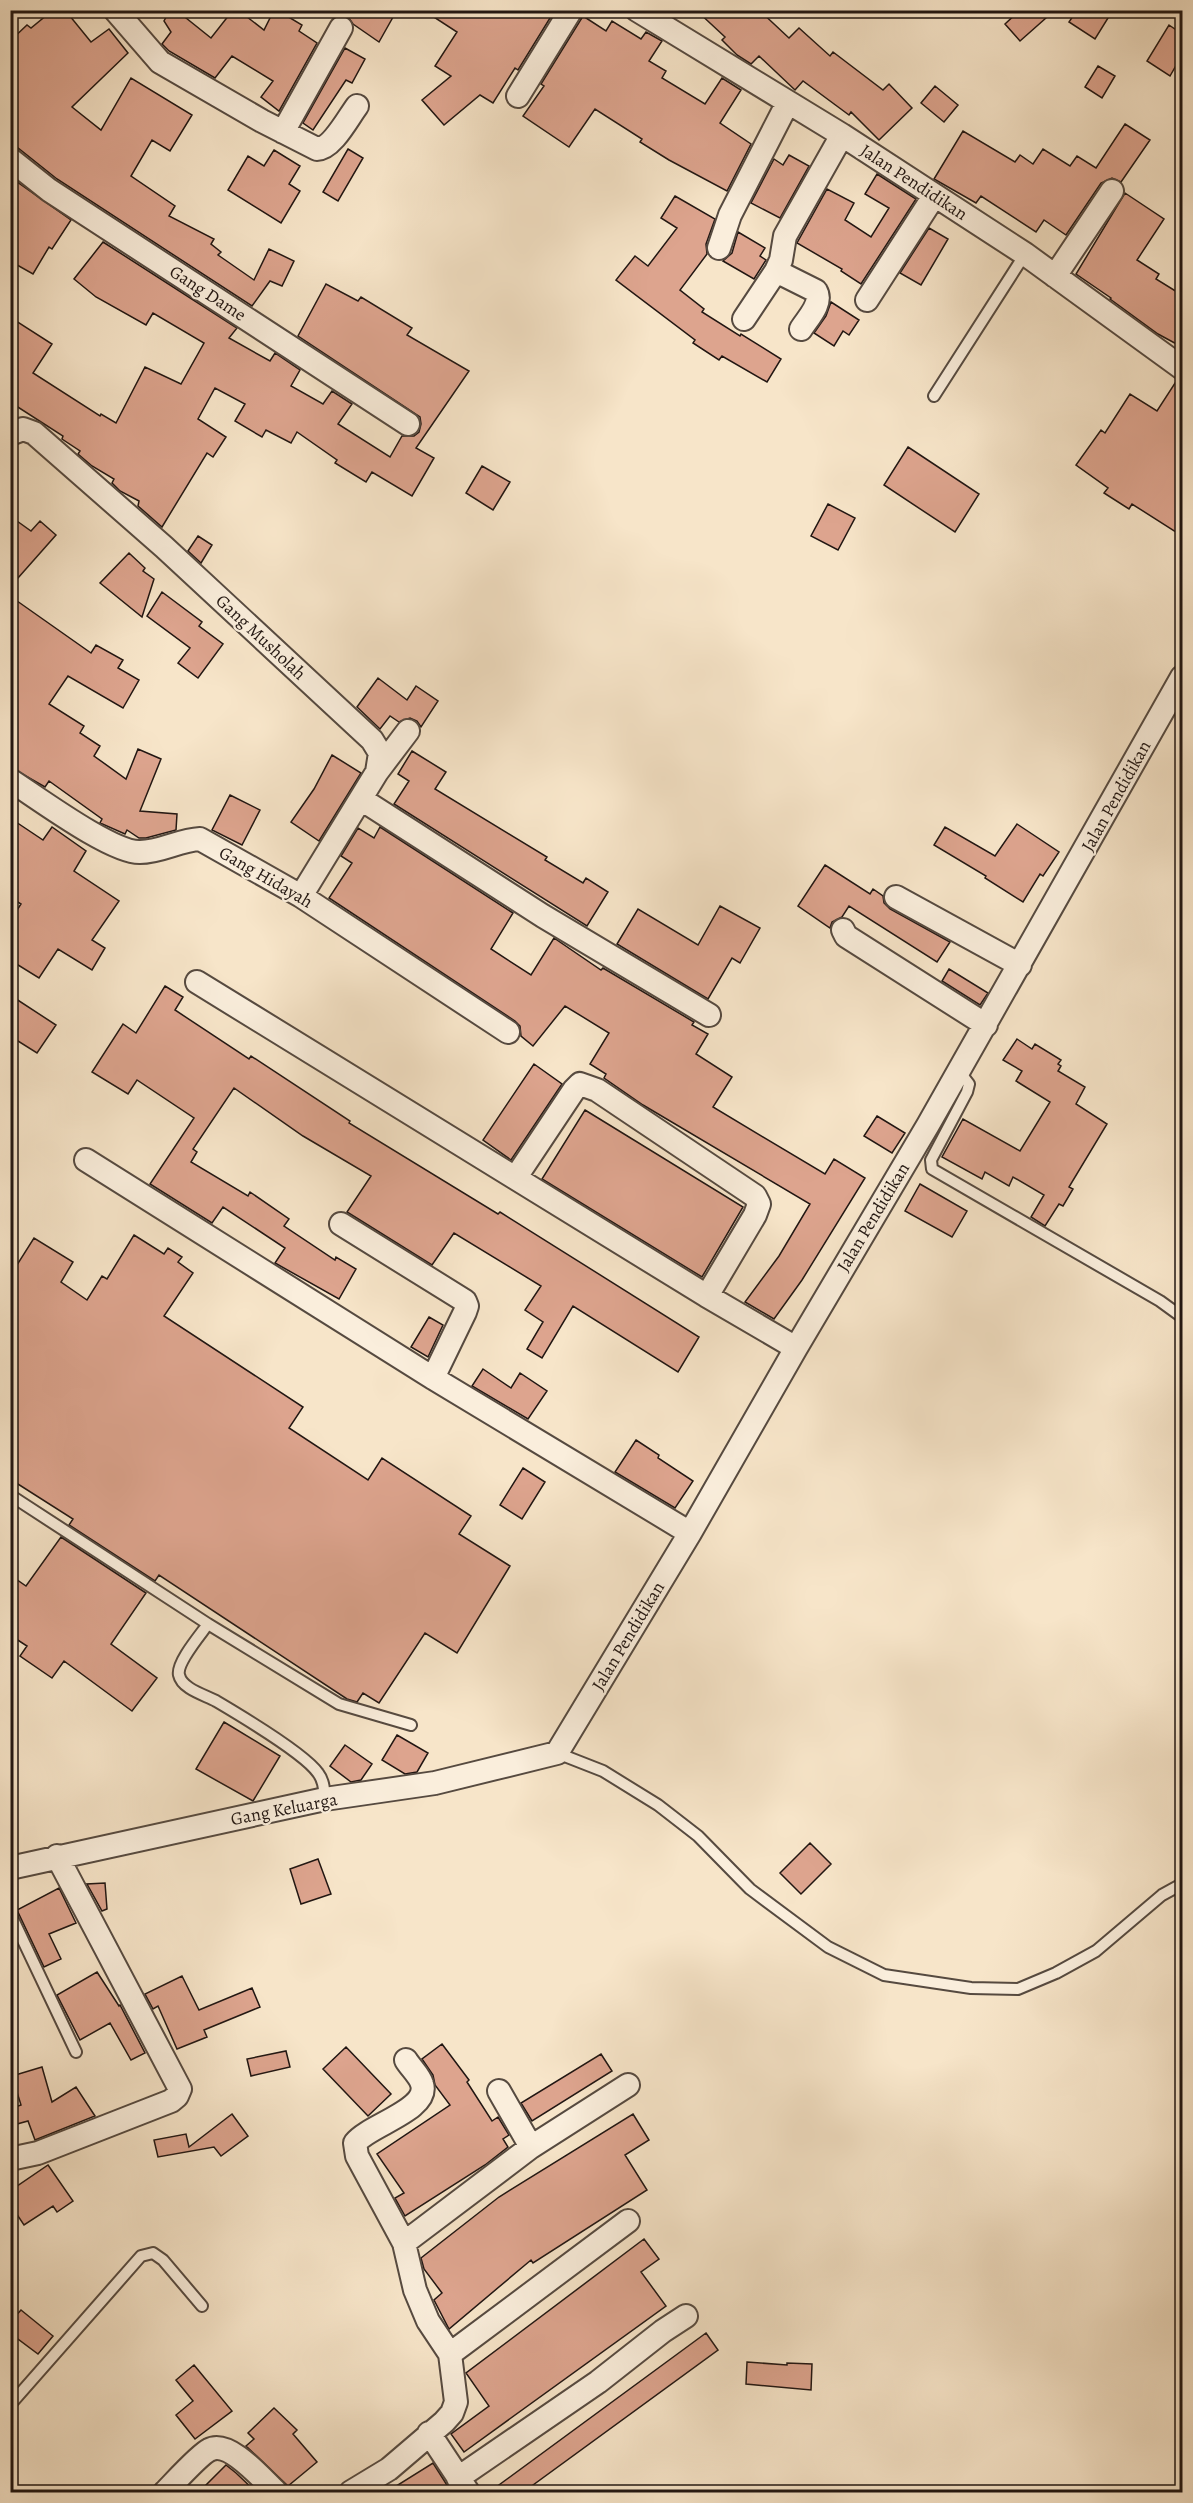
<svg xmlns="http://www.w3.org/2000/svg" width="1193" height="2503" font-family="Alegreya,serif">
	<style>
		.building { fill: #dda48e; stroke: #211612; stroke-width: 1.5 }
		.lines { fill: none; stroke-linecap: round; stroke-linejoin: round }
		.lane-casing { stroke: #564a40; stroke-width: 14 }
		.street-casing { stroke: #564a40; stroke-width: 26 }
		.lane { stroke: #faeedc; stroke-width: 10 }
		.street { stroke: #faeedc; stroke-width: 22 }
		.labels { text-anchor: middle; stroke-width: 4.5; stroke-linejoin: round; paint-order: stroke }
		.street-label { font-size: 18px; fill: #211612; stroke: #faeedc }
	</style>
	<rect width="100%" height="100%" fill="#f7e5c9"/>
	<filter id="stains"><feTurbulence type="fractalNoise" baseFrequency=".00333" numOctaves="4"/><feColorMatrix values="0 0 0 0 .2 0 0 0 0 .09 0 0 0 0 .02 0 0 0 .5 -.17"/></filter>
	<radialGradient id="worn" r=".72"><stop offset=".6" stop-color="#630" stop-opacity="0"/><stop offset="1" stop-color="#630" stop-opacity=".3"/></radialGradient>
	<path class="building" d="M53,10H65L91,42L109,29L128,53L72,107L101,130L131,78L192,115L170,151L152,140L131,176L175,206L169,216L214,239L211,244L221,252L218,255L254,280L269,249L294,261L282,286L270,281L252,306L57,179L18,148L10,146V41L27,25L31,28Z
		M170,10H176L211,38L233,10H238L264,30L274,10H277L302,25L299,31L317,43L279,111L261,97L273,81L232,56L215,78L169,51L162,44L171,32L164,21Z
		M335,10H397L379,42L353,24L348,17Z
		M423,10H555L518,70L515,68L493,103L480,95L444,125L422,100L451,76L435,66L457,32Z
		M696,10H759L789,38L799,28L830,56L833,52L883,90L889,84L912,108L879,140L851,112L849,115L803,81L795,90L759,56L751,64L737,55L722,40L725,37Z
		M1020,10H1055L1020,41L1005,24Z
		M1077,10H1113L1095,39L1069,22Z
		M583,16L606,31L612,21L641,39L646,32L662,41L649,61L666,71L662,78L705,104L722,78L741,90L720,123L751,144L727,191L669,160L640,142L642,139L595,109L569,147L523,116L544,86L541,84Z
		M1169,25L1182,34V55L1170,76L1147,61Z
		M345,48L365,59L352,83L346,80L313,130L303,123Z
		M1098,66L1115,76L1102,98L1085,87Z
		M935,86L958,105L944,122L921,103Z
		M1125,124L1150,140L1121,182L1112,178L1101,183L1066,235L1044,220L1036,232L981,196L976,203L934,179L963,131L1015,162L1020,155L1033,164L1043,149L1070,166L1077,156L1096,168Z
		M348,149L363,158L338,201L323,192Z
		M274,150L300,166L289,184L300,191L281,223L228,190L248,156L264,166Z
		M789,155L809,166L780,218L751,203L774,159L783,165Z
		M877,174L916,199L861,284L841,271L842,269L797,243L827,189L854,203L845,220L871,237L889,208L865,194Z
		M10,177L71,220L52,249L49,247L33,274L10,261Z
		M1125,193L1164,219L1137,260L1159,274L1156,279L1182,295V347L1158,334L1110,299L1111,298L1076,274Z
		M675,196L715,219L706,244L707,254L680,290L704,309L702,312L740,336L741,334L781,359L767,382L722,356L719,360L693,343L695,340L616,280L635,256L648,266L677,228L661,218Z
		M929,228L948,239L921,285L900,273Z
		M738,232L765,248L760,256L766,260L754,279L723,261L732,253Z
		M103,242L237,328L229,338L270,361L275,353L300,370L291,386L323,404L332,391L352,404L338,424L390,457L402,436H414L419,432L421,424L420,417L298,336L326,284L358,301L361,297L412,328L407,335L469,371L416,448L434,458L412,496L372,472L366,482L335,463L337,460L297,432L291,443L266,430L262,437L235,421L245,404L215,388L198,419L226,437L213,457L207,453L162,527L138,506L139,501L120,491L112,483L114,479L92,466L78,454L80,451L62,439L63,436L10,402V317L52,344L33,373L100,416L101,414L116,423L145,367L181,384L204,343L153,313L146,325L96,297L74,279Z
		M831,302L859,320L849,335L843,331L834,346L814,333L826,316Z
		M1177,380L1182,381V536L1132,504L1129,509L1104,493L1108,488L1076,465L1101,430L1105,433L1130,394L1157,411Z
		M908,447L979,494L955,532L884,485Z
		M482,466L510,482L493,510L466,493Z
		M828,504L855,518L838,550L811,536Z
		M10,516L31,531L40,521L56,535L10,587Z
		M198,536L212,545L201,563L188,551Z
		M129,553L145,568L143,571L154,579L142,617L100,583Z
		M162,592L202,622L199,626L223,644L198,678L178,663L190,648L147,616Z
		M10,596L91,653L96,645L123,660L118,668L139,680L123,708L68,676L49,704L84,726L80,733L100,746L94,756L126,779L138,749L161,759L140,811L177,814L176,830L146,838H139L127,830L125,834L100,823L102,819L49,781L45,787L10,767Z
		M378,678L407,700L416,686L438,701L421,727L417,721L410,718L399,722L390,716L380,729L357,707Z
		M412,751L446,772L435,789L547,857L545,860L583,883L586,878L608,892L587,926L394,804L409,781L398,774Z
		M332,755L361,773L319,841L291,822L314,789Z
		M230,795L260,810L242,845L212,830Z
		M10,818L43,840L52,827L86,851L74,871L119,901L92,940L105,948L92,970L58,949L39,978L10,960V921L21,904L10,897Z
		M1017,824L1059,852L1043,876L1040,874L1023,902L985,878L986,876L934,845L945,827L995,856Z
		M380,827L513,913L491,949L531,975L554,938L601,970L603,968L694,1022L692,1025L708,1034L696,1054L732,1077L713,1107L825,1174L834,1159L865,1178L802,1280L774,1319L745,1302L779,1256L810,1204L643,1105L604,1078L606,1074L590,1064L609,1033L565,1006L533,1046L521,1036L520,1026L515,1021L329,898L352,863L341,856L358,828L374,838Z
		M825,865L870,894L873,889L883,896L884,903L890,909L950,942L937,962L849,906L842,917L832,922L830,928L798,906Z
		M720,906L760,928L740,963L732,958L708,999L617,944L638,909L698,945Z
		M949,969L988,993L980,1005L942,981Z
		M165,986L183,997L175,1010L249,1059L251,1056L350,1121L349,1123L498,1214L500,1212L699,1337L678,1372L573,1306L542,1358L527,1349L543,1322L525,1310L541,1286L454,1233L432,1265L347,1212L371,1176L303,1136L234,1088L193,1149L197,1152L191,1162L248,1196L250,1192L289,1219L284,1226L335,1260L336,1257L356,1269L339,1299L275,1263L285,1248L223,1207L212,1223L150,1184L194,1118L137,1080L128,1094L92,1072L123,1024L136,1033Z
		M10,995L56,1025L37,1053L10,1036Z
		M1017,1039L1032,1049L1035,1044L1061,1060L1058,1064L1061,1066L1058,1071L1085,1087L1076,1104L1107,1124L1069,1187L1073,1189L1063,1206L1059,1204L1045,1226L1031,1217L1044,1195L1013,1177L1009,1186L985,1172L982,1179L942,1157L963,1119L1020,1151L1050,1102L1016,1081L1022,1071L1003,1060Z
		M534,1064L562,1084L511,1160L483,1140Z
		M585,1110L743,1207L702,1277L542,1179Z
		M877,1116L905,1133L892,1153L864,1136Z
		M920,1184L967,1211L952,1237L905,1211Z
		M134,1235L164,1254L168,1248L182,1257L178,1262L193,1273L164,1316L303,1407L289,1428L368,1480L382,1458L471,1516L459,1534L510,1566L457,1653L425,1633L379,1703L363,1693L357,1702L347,1699L159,1575L155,1581L69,1525L73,1519L10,1479V1276L34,1238L73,1262L61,1282L87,1300L102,1276L107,1279Z
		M429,1317L443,1325L428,1357L411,1347Z
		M483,1369L511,1388L520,1373L547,1391L528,1419L472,1386Z
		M636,1440L659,1455L658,1458L693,1481L675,1508L615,1472Z
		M523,1468L545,1482L522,1519L500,1505Z
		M61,1537L146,1593L111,1644L157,1678L132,1711L64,1661L52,1678L20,1656L27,1646L10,1635V1575L26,1586Z
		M224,1722L280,1756L253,1801L196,1769Z
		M397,1735L428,1753L417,1772L405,1774L382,1760Z
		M345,1745L372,1764L361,1780L351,1782L330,1766Z
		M810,1843L831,1864L801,1894L780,1873Z
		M318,1859L331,1894L301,1904L290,1869Z
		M105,1883L107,1909L102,1911L87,1884Z
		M59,1888L76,1923L49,1934L61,1959L44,1967L17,1910Z
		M97,1972L119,2006L120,2005L145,2053L131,2060L110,2023L80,2040L57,1995Z
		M182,1976L199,2010L252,1988L260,2007L204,2030L207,2037L177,2049L158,2006L153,2009L145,1994Z
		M442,2044L469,2080L467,2082L492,2121L498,2117L509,2135L503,2139L508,2147L485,2165L405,2216L395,2198L404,2193L377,2154L450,2105L435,2085L433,2075L422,2059Z
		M346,2047L391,2094L368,2116L323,2069Z
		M286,2051L290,2067L251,2076L247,2059Z
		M601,2054L612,2071L532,2121L521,2103Z
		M42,2067L52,2102L76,2087L95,2116L35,2140L28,2121L17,2124L12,2108L21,2105L12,2076Z
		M232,2114L248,2136L221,2156L214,2147L158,2157L154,2140L186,2134L189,2147Z
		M633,2114L649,2140L625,2155L647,2190L533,2263L531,2260L449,2329L434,2300L442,2293L424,2269L421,2258L499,2197Z
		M48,2165L73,2201L57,2212L53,2206L24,2225L10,2204V2191Z
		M644,2239L659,2259L641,2272L666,2306L464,2452L451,2434L489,2406L466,2373Z
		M21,2310L53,2336L38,2354L10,2333V2322Z
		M706,2333L718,2350L522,2493H488Z
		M747,2362L787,2365V2363L812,2364L811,2390L746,2384Z
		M194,2365L232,2411L195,2439L176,2415L193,2401L176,2380Z
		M274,2408L297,2430L293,2434L317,2462L288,2486L246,2446L254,2439L248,2433Z
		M433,2463L452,2493H385Z
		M226,2465L236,2473L257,2493H198Z"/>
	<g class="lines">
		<defs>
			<path id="lane" d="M934,396L1025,254
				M959,1071L969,1084L967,1092L931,1160L932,1169L1160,1301L1182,1317
				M10,1495L208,1624C201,1634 176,1663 179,1675C182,1689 205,1695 216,1701C238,1714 305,1754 318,1773C324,1781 324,1789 325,1799
				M208,1624L339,1704L411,1725
				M557,1753L603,1771L658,1805L698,1836L750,1889L828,1947L884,1975L971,1988L1018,1989L1056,1973L1096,1951L1162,1895L1182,1884
				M10,1913L76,2052
				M10,2405L141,2256L153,2253L163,2260L202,2306"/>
			<path id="street" d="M115,10L160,62L262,121L317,149C332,149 348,118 357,106
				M637,10L842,135L1025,254L1182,368
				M518,96L571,10
				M283,132L341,28
				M10,159L49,190L408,424
				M719,248L730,215L787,104
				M776,271L816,291C823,303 808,318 801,329
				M1055,276L1112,191
				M867,300L934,196
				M744,319L776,271L781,260L785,236L842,135
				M10,434L23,429L34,433L164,547L372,740L380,753L377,772L301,896
				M377,772L408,731
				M10,780C38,798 112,853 140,852C161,852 179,840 200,839L301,896L508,1032
				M361,799L543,916L709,1015
				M896,897L1020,965
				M843,930L846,936L986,1025
				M197,982L707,1296L796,1348
				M86,1160L433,1378L690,1533
				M516,1177L574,1090L580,1084L597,1090L755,1196L759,1204L755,1215L707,1296
				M341,1224L465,1301L467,1306L465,1312L433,1378
				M10,1868L325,1799L435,1783L557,1753L690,1533L796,1348L928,1125L1182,677
				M499,2091L531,2147
				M10,2159L38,2153L171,2101L177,2096L180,2089L57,1856
				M404,2243L531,2147L628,2085
				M450,2354L628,2221
				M429,2433L468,2492
				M458,2478L598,2382L663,2331L686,2316
				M165,2492C174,2483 199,2455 209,2450C229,2439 262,2479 276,2492
				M351,2492L389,2469L444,2422L452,2413L456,2402L450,2354L428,2321L415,2290L404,2243L357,2156L355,2143C369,2125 430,2110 422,2084C420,2076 410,2067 406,2060"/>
		</defs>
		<use href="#lane" class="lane-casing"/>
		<use href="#street" class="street-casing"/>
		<use href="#lane" class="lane"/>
		<use href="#street" class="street"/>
	</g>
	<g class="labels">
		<g class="street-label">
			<text transform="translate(914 182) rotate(33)" y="6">Jalan Pendidikan</text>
			<text transform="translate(208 293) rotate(33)" y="6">Gang Dame</text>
			<text transform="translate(261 637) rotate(43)" y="6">Gang Musholah</text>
			<text transform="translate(1116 796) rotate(-61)" y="6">Jalan Pendidikan</text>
			<text transform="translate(266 877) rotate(30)" y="6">Gang Hidayah</text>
			<text transform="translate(873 1217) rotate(-59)" y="6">Jalan Pendidikan</text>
			<text transform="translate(628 1636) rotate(-59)" y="6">Jalan Pendidikan</text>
			<text transform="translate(284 1809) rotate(-11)" y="6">Gang Keluarga</text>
		</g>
	</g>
	<rect width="1193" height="2503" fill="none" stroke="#f7e5c9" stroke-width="36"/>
	<rect x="12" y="12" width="1169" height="2479" fill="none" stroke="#211612" stroke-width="3"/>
	<rect x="18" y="18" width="1157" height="2467" fill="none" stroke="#211612" stroke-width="1.5"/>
	<rect width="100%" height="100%" filter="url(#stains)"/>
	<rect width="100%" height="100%" fill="url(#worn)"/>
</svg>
